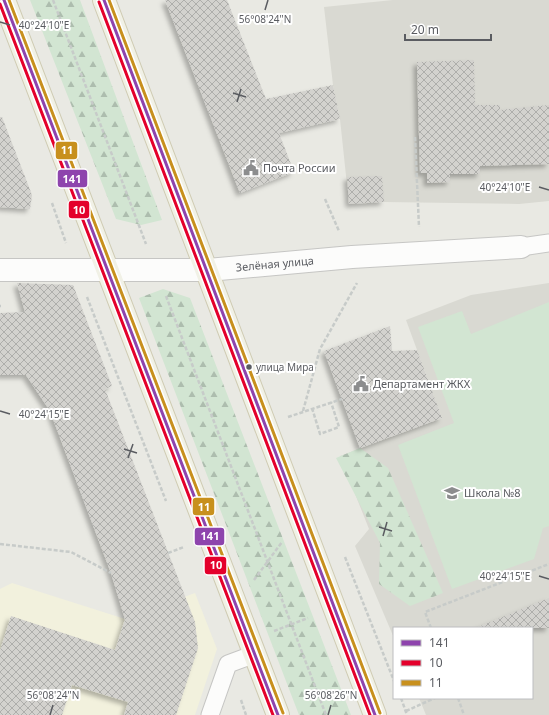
<svg xmlns="http://www.w3.org/2000/svg" width="549" height="715" font-family="'Noto Sans',sans-serif">
	<style>
		.commercial { fill: #f2f1dd }
		.education { fill: #d9d9d2 }
		.green { fill: #d2e5d2 }
		.forest { fill: url(#forest-firs) }
		.building { fill: url(#building-cross-hatch); filter: url(#shadow) }
		.lines { fill: none; stroke-linecap: round; stroke-linejoin: round }
		.service-casing { stroke: #c6c6c4; stroke-width: 19 }
		.minor-casing { stroke: #c6c6c4; stroke-width: 24 }
		.primary-casing { stroke: #cfcbb3; stroke-width: 24 }
		.path { stroke: #c7cbc9; stroke-width: 2.5; stroke-dasharray: 4 2; stroke-linecap: butt }
		.service { stroke: #fcfcfb; stroke-width: 17 }
		.minor { stroke: #fcfcfb; stroke-width: 22 }
		.primary { stroke: #f1f1e6; stroke-width: 22 }
		.bus-1-casing { stroke: #fff; stroke-width: 6 }
		.bus-2-casing { stroke: #fff; stroke-width: 6 }
		.bus-3-casing { stroke: #fff; stroke-width: 6 }
		.bus-1 { stroke: #8e44ad; stroke-width: 3 }
		.bus-2 { stroke: #e4002b; stroke-width: 3 }
		.bus-3 { stroke: #c8901d; stroke-width: 3 }
		.ticks { fill: none; stroke: #5a5c61; stroke-width: 1.5 }
		.bus-dot { fill: #5a5c61; stroke: #fff; stroke-width: 1.5 }
		.labels { text-anchor: middle; stroke-width: 4; stroke-linejoin: round; paint-order: stroke }
		.bus-label { font-size: 10px; fill: #5a5c61; stroke: #fff; text-anchor: start }
		.poi-label { font-size: 11px; fill: #5a5c61; stroke: #fff; text-anchor: start }
		.street-label { font-size: 11px; fill: #5a5c61; stroke: #fff }
		.ticks-label { font-size: 10px; text-anchor: middle; fill: #5a5c61; stroke: #fff; stroke-width: 4; stroke-linejoin: round; paint-order: stroke }
		.line-badge { stroke: #fff; stroke-width: 1.5 }
		.badge-label { font-size: 11px; text-anchor: middle; font-weight: bold; fill: #fff }
	</style>
	<defs>
		<pattern id="forest-firs" width="22" height="20" patternUnits="userSpaceOnUse"><rect width="22" height="20" fill="#d2e5d2"/><path d="M5 1l3.5 6h-7zM16 11l3.5 6h-7z" fill="#adbdae"/></pattern>
		<pattern id="building-cross-hatch" width="8" height="8" patternUnits="userSpaceOnUse"><rect width="8" height="8" fill="#d3d2ce"/><path d="M0 0l8 8M0 8l8-8" fill="none" stroke="#aeaeab"/></pattern>
		<filter id="shadow"><feDropShadow dx="-3.5" dy="3.5" stdDeviation="2" flood-color="#0004"/></filter>
	</defs>
	<rect width="100%" height="100%" fill="#e9e9e3"/>
	<path class="commercial" d="M12,583L125,619L195,593L217,649L195,715H0V589Z"/>
	<path class="education" d="M393,0H549V201L519,204L384,202L349,204L340,119L333,85L324,7Z
		M549,283V715H426L419,698H532V628H394V638L355,546L369,529L340,456L442,418L406,320L471,295Z"/>
	<path class="green" d="M549,302V526L543,528L534,559L452,589L398,445L454,423L418,327L462,311L471,334Z"/>
	<path class="forest" d="M30,0H80L162,220L141,225L116,219Z
		M163,289L190,298L351,715H299L139,298Z
		M360,448L388,468L443,593L410,606L379,584L380,543L336,458Z"/>
	<path class="building" d="M165,0H227L266,99L333,85L340,119L279,133L294,172L240,193Z
		M474,60L475,105H500V110L549,105V164L480,166V174H450V182L427,183V173H420L417,62Z
		M0,117H2L32,195L30,209L0,207Z
		M382,176L384,202L349,204L347,177Z
		M17,283L73,285L112,386L105,389L195,622L198,648L176,715H124L128,702L72,685L62,715H0V650L11,616L115,650L125,619L111,573L50,411L26,375H0V313L25,312Z
		M390,326L392,351L417,350L442,418L360,448L324,351Z
		M549,598V628H479L478,627Z"/>
	<g class="lines">
		<defs>
			<path id="service" d="M521,247L549,243
				M210,715L228,664L255,654"/>
			<g id="minor">
				<path id="s1" d="M0,270H208L352,257L521,247"/>
			</g>
			<path id="primary" d="M4,0L278,715
				M104,0L375,715"/>
		</defs>
		<use href="#service" class="service-casing"/>
		<use href="#minor" class="minor-casing"/>
		<use href="#primary" class="primary-casing"/>
		<path class="path" d="M53,0L146,244
			M415,137L419,227
			M325,199L339,231
			M52,203L66,243
			M166,296L326,715
			M87,297L166,501
			M0,306H1
			M312,408L320,434L339,427L331,402
			M303,411L320,349L357,283
			M288,417L342,399
			M0,544L71,552L111,573
			M168,553L184,547
			M345,557L394,681
			M254,580L282,542
			M431,628L425,612L549,564
			M274,631L308,618
			M401,698L407,715
			M458,698L464,715
			M241,700L246,715
			M406,711L435,698"/>
		<use href="#service" class="service"/>
		<use href="#minor" class="minor"/>
		<use href="#primary" class="primary"/>
		<defs>
			<path id="bus-1" d="M4,0L278,715
				M104,0L375,715"/>
			<path id="bus-2" d="M99,2L370,715
				M0,4L273,715"/>
			<path id="bus-3" d="M9,0L283,713
				M109,0L380,713"/>
		</defs>
		<use href="#bus-1" class="bus-1-casing"/>
		<use href="#bus-2" class="bus-2-casing"/>
		<use href="#bus-3" class="bus-3-casing"/>
		<use href="#bus-1" class="bus-1"/>
		<use href="#bus-2" class="bus-2"/>
		<use href="#bus-3" class="bus-3"/>
	</g>
	<path class="ticks" d="M265,10L268,0M0,22L10,25M233,93L246,97M237,102L241,89M539,187L549,190M0,411L10,414M124,449L137,453M128,458L133,444M379,527L392,531M383,536L387,522M539,576L549,579M50,715L53,705M328,715L331,705"/>
	<defs>
		<symbol id="civic-bare" viewBox="-9 -9 18 18"><path d="M-.6-6.5H3V-4.5H.6V-3L4-1V1h2V6H-6V1h2V-1L-.6-3ZM-1.2 2.5V6h2.4V2.5Z" fill="#8c8d8e" stroke="#fff" stroke-width="2.5" paint-order="stroke"/></symbol>
		<symbol id="school-bare" viewBox="-9 -9 18 18"><path d="M0-5L7-2L0 1L-7-2ZM-4 1L0 2.5L4 1V4Q0 6-4 4Z" fill="#8c8d8e" stroke="#fff" stroke-width="2.5" paint-order="stroke"/></symbol>
	</defs>
	<g fill-rule="evenodd">
		<use href="#civic-bare" x="240" y="157" width="22" height="22"/>
		<use href="#civic-bare" x="350" y="373" width="22" height="22"/>
		<use href="#school-bare" x="441" y="482" width="22" height="22"/>
	</g>
	<circle class="bus-dot" cx="249" cy="367" r="3.5"/>
	<g class="labels">
		<g class="bus-label">
			<text x="256" y="371">улица Мира</text>
		</g>
		<g class="poi-label">
			<text x="263" y="172">Почта России</text>
			<text x="373" y="388">Департамент ЖКХ</text>
			<text x="464" y="497">Школа №8</text>
		</g>
		<g class="street-label">
			<text dy="4" stroke="none"><textPath href="#s1" startOffset="275">Зелёная улица</textPath></text>
		</g>
	</g>
	<g class="ticks-label">
		<text x="265" y="23">56°08'24"N</text>
		<text x="44" y="29">40°24'10"E</text>
		<text x="505" y="191">40°24'10"E</text>
		<text x="44" y="418">40°24'15"E</text>
		<text x="505" y="580">40°24'15"E</text>
		<text x="53" y="699">56°08'24"N</text>
		<text x="331" y="699">56°08'26"N</text>
	</g>
	<g class="line-badge">
		<rect x="55" y="141" width="23" height="19" rx="4" fill="#c8901d"/>
		<rect x="57" y="169" width="31" height="19" rx="4" fill="#8e44ad"/>
		<rect x="68" y="200" width="22" height="19" rx="4" fill="#e4002b"/>
		<rect x="192" y="497" width="23" height="19" rx="4" fill="#c8901d"/>
		<rect x="194" y="527" width="31" height="19" rx="4" fill="#8e44ad"/>
		<rect x="204" y="556" width="23" height="19" rx="4" fill="#e4002b"/>
	</g>
	<g class="badge-label">
		<text x="67" y="154">11</text>
		<text x="72" y="183">141</text>
		<text x="79" y="214">10</text>
		<text x="204" y="511">11</text>
		<text x="210" y="540">141</text>
		<text x="216" y="569">10</text>
	</g>
	<rect x="393" y="627" width="140" height="72" fill="#ffffff" stroke="#bdbec0"/>
	<rect x="401" y="640" width="20" height="6" fill="#8e44ad" stroke="#bdbec0"/>
	<text x="429" y="647" font-size="12" fill="#5a5c61">141</text>
	<rect x="401" y="660" width="20" height="6" fill="#e4002b" stroke="#bdbec0"/>
	<text x="429" y="667" font-size="12" fill="#5a5c61">10</text>
	<rect x="401" y="680" width="20" height="6" fill="#c8901d" stroke="#bdbec0"/>
	<text x="429" y="687" font-size="12" fill="#5a5c61">11</text>
	<path d="M405 34v6h86v-6" fill="none" stroke="#5a5c61" stroke-width="2"/>
	<text x="411" y="34" font-size="12" fill="#5a5c61" stroke="#ffffff" stroke-width="3" paint-order="stroke">20 m</text>
</svg>
